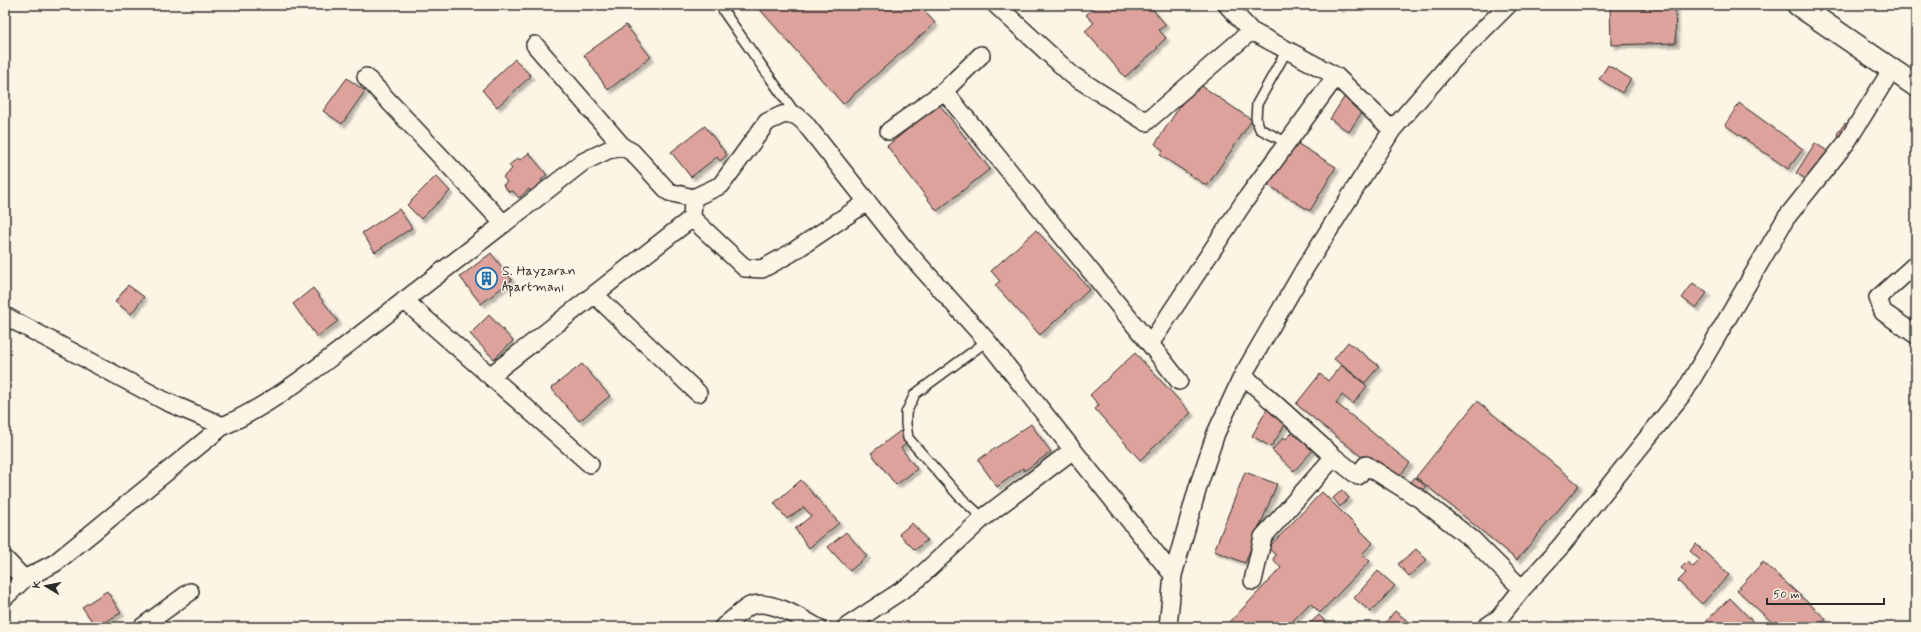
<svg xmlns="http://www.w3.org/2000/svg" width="1921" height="632" font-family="Mynerve,sans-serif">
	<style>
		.building { fill: #dca29b; stroke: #2b2b2b; filter: url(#shadow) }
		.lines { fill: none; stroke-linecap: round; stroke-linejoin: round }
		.service-casing { stroke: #2b2b2b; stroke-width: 12 }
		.minor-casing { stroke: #2b2b2b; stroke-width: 20 }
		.tertiary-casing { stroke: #2b2b2b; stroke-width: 24 }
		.service { stroke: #fcf5e5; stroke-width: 9 }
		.minor { stroke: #fcf5e5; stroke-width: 17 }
		.tertiary { stroke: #fcf5e5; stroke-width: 21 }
		.labels { text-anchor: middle; stroke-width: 3; stroke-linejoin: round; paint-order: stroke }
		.poi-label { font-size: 14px; fill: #2b2b2b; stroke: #fcf5e5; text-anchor: start }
	</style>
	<defs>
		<filter id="shadow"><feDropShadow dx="3.5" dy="3.5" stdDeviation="1" flood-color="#0004"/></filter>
	</defs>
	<rect width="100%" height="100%" fill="#fcf5e5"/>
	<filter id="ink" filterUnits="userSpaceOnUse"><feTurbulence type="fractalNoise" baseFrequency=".025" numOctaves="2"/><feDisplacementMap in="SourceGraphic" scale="8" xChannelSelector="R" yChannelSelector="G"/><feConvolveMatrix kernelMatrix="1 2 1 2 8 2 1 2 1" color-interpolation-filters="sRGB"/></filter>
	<g filter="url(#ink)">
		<path class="building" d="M756,5H919L935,23L843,104Z
			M1097,5H1149L1166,25L1159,30L1166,38L1157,47L1158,48L1125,77L1085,31L1094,23L1086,15Z
			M1334,5H1343L1340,9Z
			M1610,5H1675L1676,43L1611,45Z
			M626,25L651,57L608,90L584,55Z
			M515,59L531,76L497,107L482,90Z
			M1608,65L1631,79L1622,93L1599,79Z
			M347,78L365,91L342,124L323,111Z
			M1196,82L1252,120L1207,186L1160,155L1163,150L1155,144Z
			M1345,96L1364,109L1349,132L1330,119Z
			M1739,103L1803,149L1788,169L1725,125Z
			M939,104L990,169L937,211L887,146Z
			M1845,123L1853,131L1844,141L1837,134Z
			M705,126L727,155L720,161L717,157L691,177L671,152Z
			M1295,142L1336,167L1310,211L1268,185Z
			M1815,143L1832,154L1814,184L1796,173Z
			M529,153L547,175L541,180L544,184L532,194L529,189L519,198L513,191L509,192L503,185L507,182L503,177L512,169L509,165L518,158L520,160Z
			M436,176L450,191L421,219L407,205Z
			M399,209L412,228L375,252L362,233Z
			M1036,230L1090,289L1040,335L995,285L1000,281L991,271Z
			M491,253L512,280L481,304L460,277Z
			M1693,283L1707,293L1696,308L1682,298Z
			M128,285L144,297L131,314L115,302Z
			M313,288L338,321L317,337L293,304Z
			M489,315L513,341L494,359L470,334Z
			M1348,342L1379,366L1365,383L1334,359Z
			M1135,353L1191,413L1140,460L1095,409L1099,405L1090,395Z
			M582,364L610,396L579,421L551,388Z
			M1341,365L1367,386L1353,404L1342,395L1336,403L1410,463L1394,483L1296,404L1320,374L1328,381Z
			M1477,401L1579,485L1517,560L1416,477Z
			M1267,409L1285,425L1271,447L1252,436Z
			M1031,424L1051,452L1024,471L1023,468L997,487L978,460Z
			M900,431L909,442L901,448L917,469L896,485L871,453Z
			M1294,431L1314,449L1294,471L1272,450L1284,437L1286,439Z
			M1245,472L1277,484L1245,563L1214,551Z
			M1415,477L1426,487L1420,494L1409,485Z
			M801,480L839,523L809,548L795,529L811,516L804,507L787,519L774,503Z
			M1342,490L1349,498L1340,507L1333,498Z
			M1322,492L1373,543L1362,554L1370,561L1320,613L1310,603L1287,627H1231L1228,624L1281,568L1273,559L1276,555L1268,548Z
			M912,523L927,540L915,550L899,534Z
			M846,532L867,556L850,571L828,547Z
			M1696,544L1729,575L1702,604L1678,581L1686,573L1681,568L1687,562L1693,567L1700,560L1690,551Z
			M1416,549L1427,560L1409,576L1398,564Z
			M1763,562L1826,619L1819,627H1777L1737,590Z
			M1378,571L1395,586L1371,612L1354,598Z
			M107,591L121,613L96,627L82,607Z
			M1730,598L1758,627H1704L1702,625Z
			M1395,611L1415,627H1382Z
			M1319,615L1327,623L1323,627H1306Z"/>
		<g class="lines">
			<defs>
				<path id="service" d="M721,5L724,12L797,116
					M1287,50L1257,104L1256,118L1260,129L1288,143
					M983,518L959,496L908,438L906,424V413L915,394L987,341"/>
				<path id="minor" d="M996,5L1072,75L1146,122L1251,31L1336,76L1392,130
					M1227,5L1251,31
					M535,45L623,147
					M366,77L504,224
					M944,91L1150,344L1244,202L1336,76
					M889,131L944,91L981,55
					M692,218L745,268L762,269L791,253L867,202
					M1916,264L1878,298L1883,312L1916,335
					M595,295L698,393
					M404,300L590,464
					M5,316L165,401L223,426C278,402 336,353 383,317C450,265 517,214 583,162L608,150L623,147L632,152L669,192L693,198L721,185L767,122L782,115L790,114L797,116L804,122L903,247L987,341L1073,450
					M1150,344L1179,381
					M1243,375L1334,457L1358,476L1366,465L1420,499L1473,540L1522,589L1560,547L1685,391L1786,218L1846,143L1892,69
					M490,376L692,218L693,198
					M5,559L24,579
					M1253,581L1263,537L1334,457
					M5,597L24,579L55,563L223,426
					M142,627L190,592
					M723,627C730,622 746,606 753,605C772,600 801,618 817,627
					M846,627L913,583L983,518L1073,450L1173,575
					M1168,627L1173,575L1198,487L1216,433L1243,375L1305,268L1392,130L1454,59L1508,5
					M1486,627L1499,618L1522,589"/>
				<path id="tertiary" d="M1798,5L1916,86"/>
			</defs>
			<use href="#service" class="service-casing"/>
			<use href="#minor" class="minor-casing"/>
			<use href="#tertiary" class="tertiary-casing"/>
			<use href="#service" class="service"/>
			<use href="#minor" class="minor"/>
			<use href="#tertiary" class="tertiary"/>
		</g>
	</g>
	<defs>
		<symbol id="building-ring" viewBox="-11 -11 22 22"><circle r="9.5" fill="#fcf5e5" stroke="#1f6fb2" stroke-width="1.5"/><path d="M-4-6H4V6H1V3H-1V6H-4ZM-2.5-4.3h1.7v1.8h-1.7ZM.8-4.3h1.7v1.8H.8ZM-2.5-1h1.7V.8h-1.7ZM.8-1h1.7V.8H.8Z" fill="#1f6fb2"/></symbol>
	</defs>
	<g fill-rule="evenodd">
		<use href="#building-ring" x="474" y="266" width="25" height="25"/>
	</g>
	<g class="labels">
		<g class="poi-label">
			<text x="502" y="275">S. Hayzaran<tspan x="502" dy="16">Apartmanı</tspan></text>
		</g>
	</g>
	<rect width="1921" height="632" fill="none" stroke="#fcf5e5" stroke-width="20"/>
	<rect x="10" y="10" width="1901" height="612" fill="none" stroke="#2b2b2b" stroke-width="1.5" filter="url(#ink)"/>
	<g transform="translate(46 586) rotate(280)" stroke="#fcf5e5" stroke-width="3" paint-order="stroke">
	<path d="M0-3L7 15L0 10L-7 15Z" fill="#2b2b2b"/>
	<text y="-6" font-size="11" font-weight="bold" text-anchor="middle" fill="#2b2b2b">K</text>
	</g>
	<path d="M1767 598v6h117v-6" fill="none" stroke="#2b2b2b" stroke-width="2"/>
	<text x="1773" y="598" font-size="12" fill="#2b2b2b" stroke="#fcf5e5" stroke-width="3" paint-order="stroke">50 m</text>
</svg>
